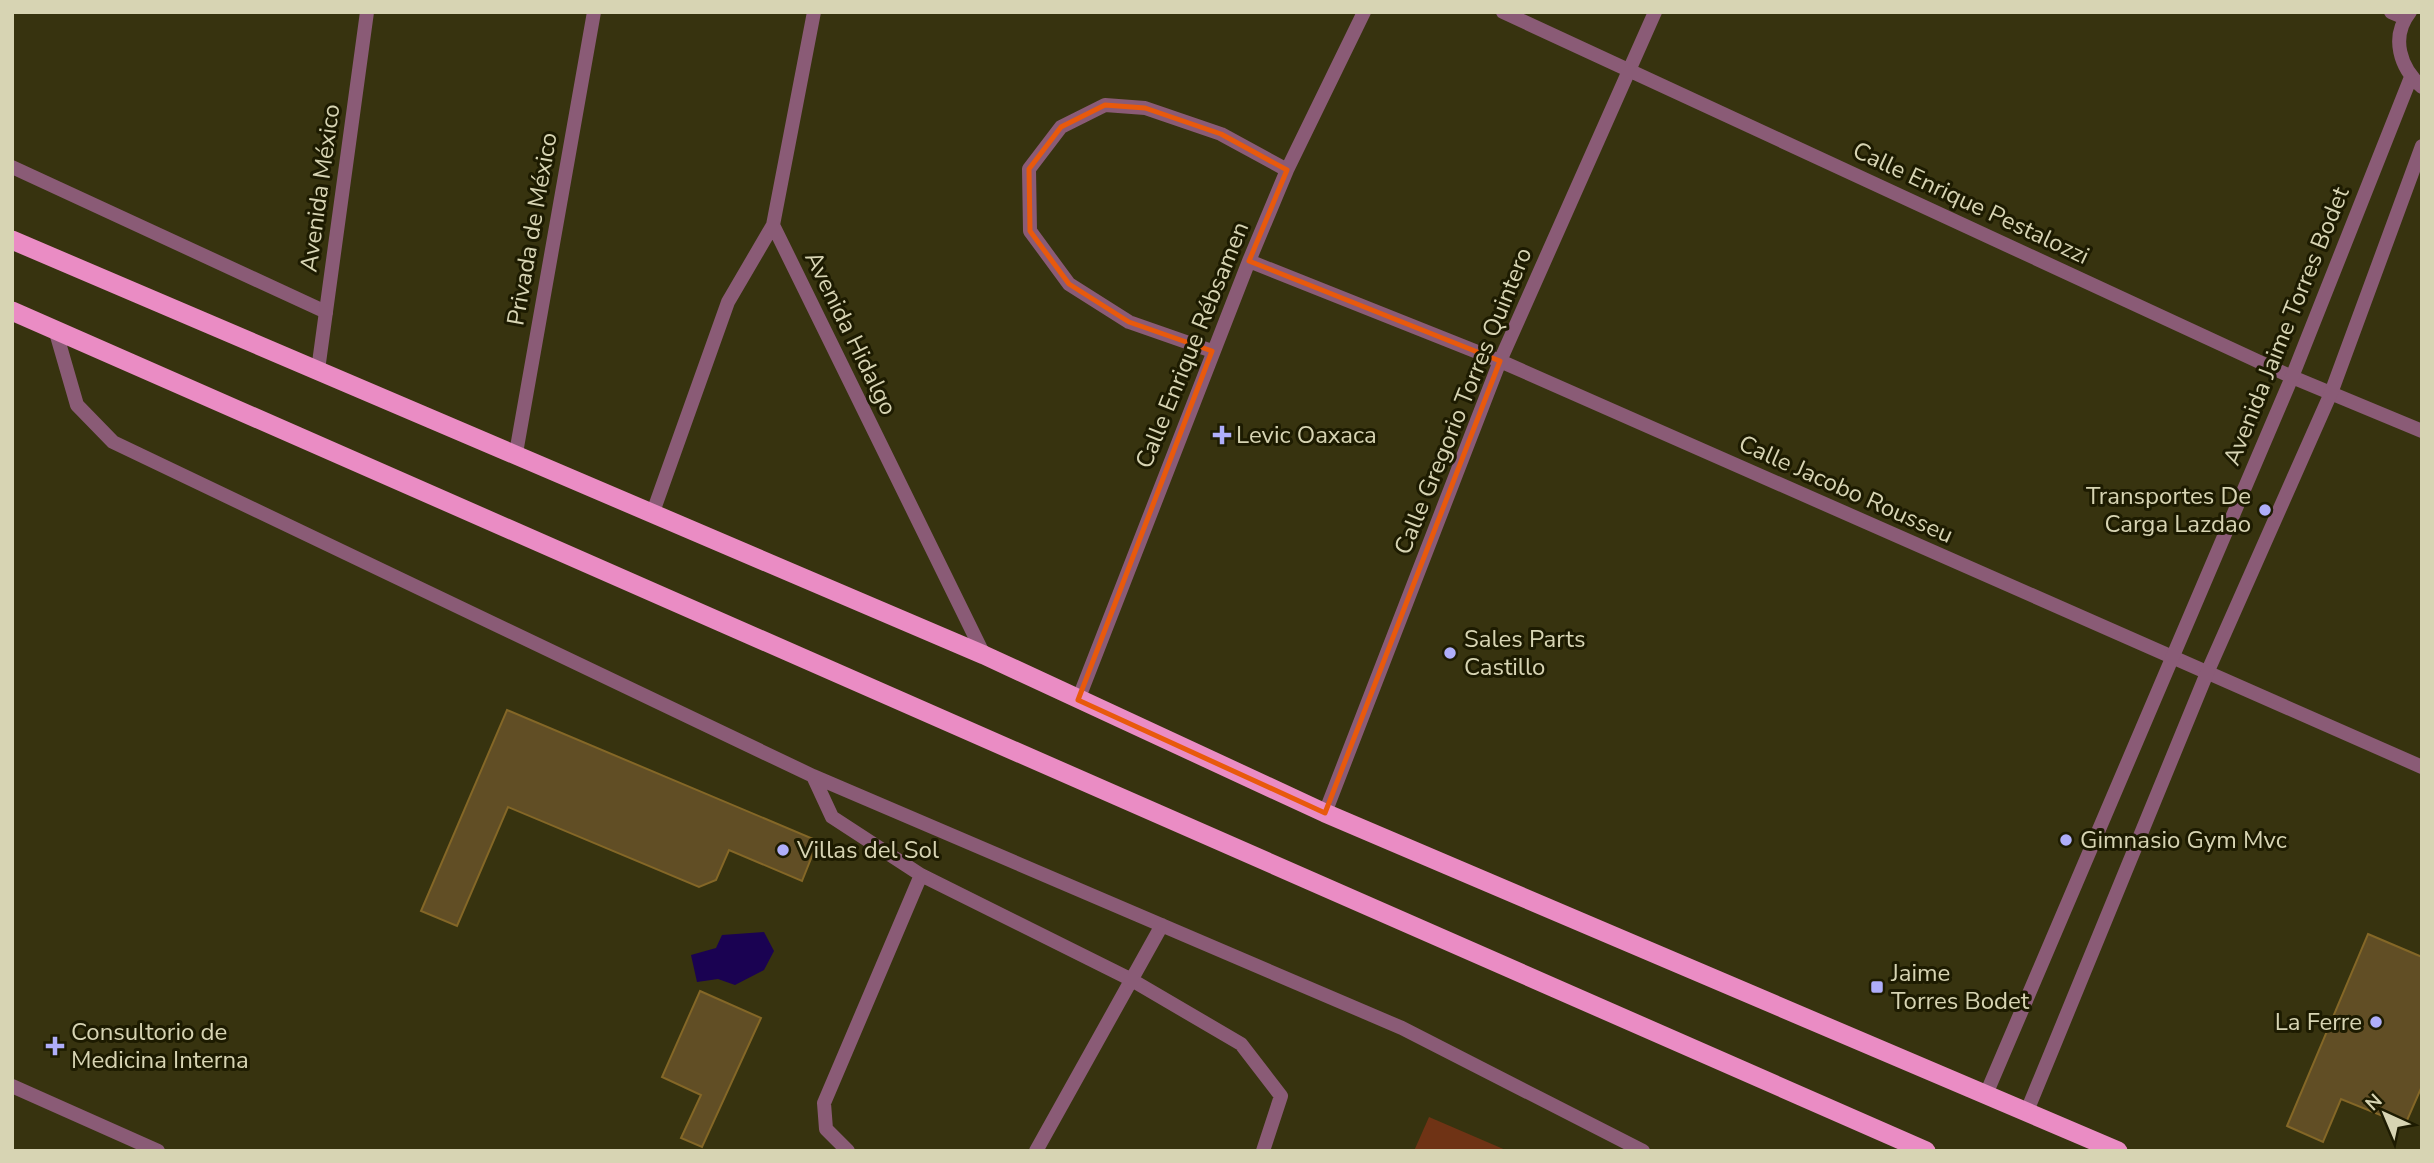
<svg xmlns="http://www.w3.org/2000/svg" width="2434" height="1163" font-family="'Nunito Sans',sans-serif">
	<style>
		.green { fill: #6f3315 }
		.water { fill: #1a0252 }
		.building { fill: #614e25; stroke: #846727; stroke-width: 2 }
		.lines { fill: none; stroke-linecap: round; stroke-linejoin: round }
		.minor { stroke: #8a5b76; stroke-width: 14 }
		.tertiary { stroke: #8a5b76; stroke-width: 14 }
		.trunk { stroke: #ea8cc4; stroke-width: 19 }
		.marked { fill: none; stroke: #e8590c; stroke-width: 5; stroke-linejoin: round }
		.poi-dot { fill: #afaefa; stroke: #1d1b01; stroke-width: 2.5 }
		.labels { text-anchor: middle; stroke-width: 6; stroke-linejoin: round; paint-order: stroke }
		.street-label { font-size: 24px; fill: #d7d4b3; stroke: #1d1b01 }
		.poi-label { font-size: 24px; fill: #d7d4b3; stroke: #1d1b01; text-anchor: start }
	</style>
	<rect width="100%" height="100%" fill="#37330f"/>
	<path class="green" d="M1429,1117L1508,1151H1414Z"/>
	<path class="water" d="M764,932L774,951L764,970L735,985L718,979L697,982L691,955L716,948L722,935Z"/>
	<path class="building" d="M507,710L818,841L802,881L729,850L716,880L699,887L508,807L457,926L421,911Z
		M2368,934L2422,957V1086L2405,1125L2341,1099L2323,1142L2287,1126Z
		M700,991L761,1018L702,1147L681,1138L701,1095L662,1077Z"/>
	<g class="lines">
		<path class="minor" d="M814,12L773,225L984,655
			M1503,12L2292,377L2422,431
			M2391,12L2405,18
			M12,167L326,312
			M1249,261L1500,361L2422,767
			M55,329L77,405L113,442L813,776L1402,1028L1643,1151
			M1212,351L1129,322L1069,284L1030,231L1029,169L1061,127L1105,105L1145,108L1221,134L1287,170
			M516,453L594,12
			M653,512L728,302L773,225
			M1078,700L1249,261L1287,170L1364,12
			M813,776L832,817L921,875L824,1103L826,1129L848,1151
			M1325,813L1500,361L1655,12
			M921,875L1130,979L1241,1044L1281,1096L1263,1151
			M12,1086L158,1151
			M1036,1151L1162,925"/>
		<path class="tertiary" d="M2410,12C2390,37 2400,68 2422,87
			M318,370L367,12
			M1987,1092L2292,377L2411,77
			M2027,1111L2207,673L2331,393L2422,146"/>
		<path class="trunk" d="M12,240L984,655L1325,813L2118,1151
			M12,311L1926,1151"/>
	</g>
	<path class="marked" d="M1105,105L1145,108L1221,134L1287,170L1249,261L1500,361L1325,813L1078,700L1212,351L1129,322L1069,284L1030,231L1029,169L1061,127Z"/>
	<g class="poi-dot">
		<path d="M1218.5 424.5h7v7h7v7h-7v7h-7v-7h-7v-7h7z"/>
		<circle cx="2265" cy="510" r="7"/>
		<circle cx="1450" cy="653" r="7"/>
		<circle cx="2066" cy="840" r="7"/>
		<circle cx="783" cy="850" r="7"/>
		<rect x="1870" y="980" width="14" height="14" rx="3.5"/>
		<circle cx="2376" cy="1022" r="7"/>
		<path d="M51.5 1035.5h7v7h7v7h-7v7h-7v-7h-7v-7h7z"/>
	</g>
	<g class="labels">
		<g class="street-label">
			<text transform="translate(320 188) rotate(-82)" y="8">Avenida México</text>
			<text transform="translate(1971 203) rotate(25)" y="8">Calle Enrique Pestalozzi</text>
			<text transform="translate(532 229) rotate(-80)" y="8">Privada de México</text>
			<text transform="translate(2286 326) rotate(-68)" y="8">Avenida Jaime Torres Bodet</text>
			<text transform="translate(851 333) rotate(64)" y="8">Avenida Hidalgo</text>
			<text transform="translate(1192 345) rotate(-68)" y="8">Calle Enrique Rébsamen</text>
			<text transform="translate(1463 401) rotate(-68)" y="8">Calle Gregorio Torres Quintero</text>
			<text transform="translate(1846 489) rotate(24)" y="8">Calle Jacobo Rousseu</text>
		</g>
		<g class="poi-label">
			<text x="1236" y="443">Levic Oaxaca</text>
			<text x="2251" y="504" text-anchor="end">Transportes De<tspan x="2251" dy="28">Carga Lazdao</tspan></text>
			<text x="1464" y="647">Sales Parts<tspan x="1464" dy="28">Castillo</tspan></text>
			<text x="2080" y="848">Gimnasio Gym Mvc</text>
			<text x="797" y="858">Villas del Sol</text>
			<text x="1891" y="981">Jaime<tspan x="1891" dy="28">Torres Bodet</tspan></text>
			<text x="2362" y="1030" text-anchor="end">La Ferre</text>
			<text x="71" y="1040">Consultorio de<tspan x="71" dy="28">Medicina Interna</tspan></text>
		</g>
	</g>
	<rect width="2434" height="1163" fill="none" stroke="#d7d4b3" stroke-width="28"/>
	<g transform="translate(2385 1114) rotate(316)" stroke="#1d1b01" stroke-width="5" paint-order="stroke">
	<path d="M0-5L12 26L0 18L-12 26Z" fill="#d7d4b3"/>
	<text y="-10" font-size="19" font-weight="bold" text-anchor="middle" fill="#d7d4b3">N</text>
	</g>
</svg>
